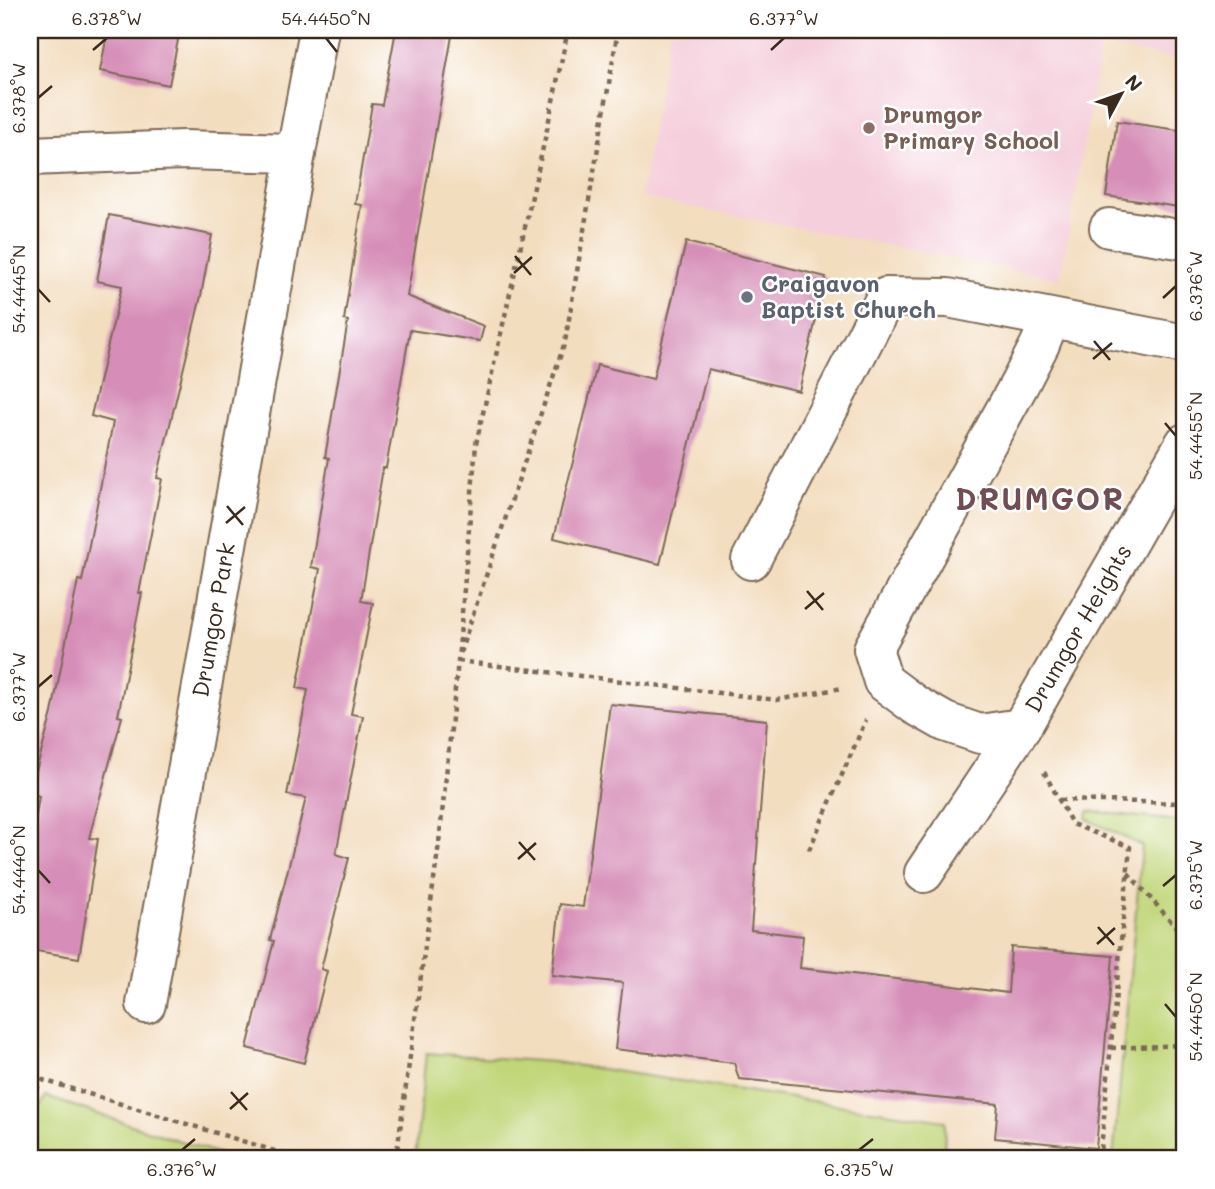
<svg xmlns="http://www.w3.org/2000/svg" width="1215" height="1189" font-family="Mali,sans-serif">
	<style>
		.built { fill: #f5cfdb }
		.green { fill: #c1d679; stroke: #7e804c; stroke-width: 2 }
		.building { fill: #d68db7 }
		.lines { fill: none; stroke-linecap: round; stroke-linejoin: round }
		.minor-casing { stroke: #7b6956; stroke-width: 42 }
		.path { stroke: #7b6956; stroke-width: 4.5; stroke-dasharray: 5 5; stroke-linecap: butt }
		.minor { stroke: #fff; stroke-width: 38 }
		.ticks { fill: none; stroke: #3b2a1e; stroke-width: 2.5 }
		.education-dot { fill: #8d6e63; stroke: #fff; stroke-width: 2.5 }
		.worship-dot { fill: #6b7280; stroke: #fff; stroke-width: 2.5 }
		.labels { text-anchor: middle; stroke-width: 5; stroke-linejoin: round; paint-order: stroke }
		.education-label { font-size: 23px; font-weight: bold; fill: #785e54; stroke: #fff; text-anchor: start }
		.worship-label { font-size: 23px; font-weight: bold; fill: #5b616d; stroke: #fff; text-anchor: start }
		.street-label { font-size: 23px; fill: #3b2a1e; stroke: #fff }
		.district-label { font-size: 30px; font-weight: bold; letter-spacing: 2px; fill: #714d54; stroke: #fff }
		.neatline { fill: none; stroke: #3b2a1e; stroke-width: 2.5 }
		.ticks-label { font-size: 18px; text-anchor: middle; fill: #3b2a1e }
	</style>
	<rect width="100%" height="100%" fill="#fff"/>
	<filter id="ink" filterUnits="userSpaceOnUse"><feTurbulence type="fractalNoise" baseFrequency=".0143" numOctaves="2"/><feDisplacementMap in="SourceGraphic" scale="14" xChannelSelector="R" yChannelSelector="G"/><feConvolveMatrix kernelMatrix="1 2 1 2 8 2 1 2 1" color-interpolation-filters="sRGB"/></filter>
	<filter id="wash" filterUnits="userSpaceOnUse"><feTurbulence type="fractalNoise" baseFrequency=".00686" numOctaves="4" result="noise"/><feDisplacementMap in="SourceGraphic" scale="28" xChannelSelector="R" yChannelSelector="G"/><feGaussianBlur stdDeviation="1.57" result="paint"/><feColorMatrix in="noise" values="0 0 0 0 0 0 0 0 0 0 0 0 0 0 0 0 0 1.4 0 .05"/><feComposite in="paint" operator="in"/></filter>
	<g filter="url(#wash)">
		<rect width="100%" height="100%" fill="#f3ddbf"/>
		<path class="built" d="M670,30H1185V60L1101,46L1060,279L640,197Z"/>
		<path class="green" d="M1088,811L1185,822V1036L1183,1037L1185,1062V1159H1113L1142,846L1087,819Z
			M426,1053L554,1062L945,1121L944,1157L1012,1159H415Z
			M46,1097L235,1159H30V1114L35,1115Z"/>
		<g id="blocks">
			<path class="building" d="M108,30H180L169,85L100,71Z
				M396,30H453L407,296L484,326L480,341L410,330L386,468H383L361,601L373,603L351,714L363,716L336,854L349,858L321,969L327,971L304,1063L247,1048L274,941L270,940L306,798L287,795L308,690L297,688L320,569L311,567L329,458L325,457L348,321L344,320L362,205L355,204L372,104L382,105Z
				M1117,121L1185,131V208L1106,196Z
				M109,215L212,235L201,296L157,478L162,479L139,593H142L118,716L122,717L89,838L98,839L79,958L30,950V859L39,796L30,793L52,713L78,580L82,581L113,422L91,416L122,286L97,281Z
				M686,242L826,277L799,391L708,369L660,564L554,538L597,365L653,379Z
				M610,704L767,720L751,930L803,936L800,968L931,983L1008,993L1011,947L1113,956L1096,1148L995,1138L998,1104L739,1079L734,1063L615,1049L623,983L552,975L560,904L583,907Z"/>
		</g>
	</g>
	<g filter="url(#ink)">
		<use href="#blocks" fill-opacity="0" stroke="#7b6956" stroke-width="2"/>
		<g class="lines">
			<defs>
				<g id="minor">
					<path d="M30,156L183,150L296,153"/>
					<path d="M1109,228L1185,240"/>
					<path id="s1" d="M1050,319L1040,344L1020,383L873,649L883,681L915,705L945,722L980,734L1021,728L1185,443"/>
					<path d="M751,560L886,297L948,298L1185,344"/>
					<path d="M924,873L1021,728"/>
					<path id="s2" d="M146,1004L296,153L319,30"/>
				</g>
			</defs>
			<use href="#minor" class="minor-casing"/>
			<path class="path" d="M460,653L565,342L618,30
				M458,661L777,700L842,688
				M1044,772L1072,824L1130,847L1100,1159
				M1060,800L1185,803
				M809,850L866,720
				M1128,873L1185,937
				M1111,1048L1185,1045
				M30,1098L43,1080L301,1159
				M396,1159L439,843L458,661L476,444L546,134L568,30"/>
			<use href="#minor" class="minor"/>
		</g>
	</g>
	<path class="ticks" d="M326,38L337,52M93,50L107,38M771,50L784,38M38,98L52,86M515,256L531,275M514,273L532,257M38,289L50,302M1163,298L1176,286M1094,341L1110,360M1093,359L1112,343M1165,423L1176,436M227,506L243,525M226,523L245,507M807,591L823,610M805,609L824,593M38,687L52,675M519,842L535,860M518,859L536,843M38,870L50,883M1163,886L1176,875M1098,927L1114,945M1097,944L1115,928M1165,1004L1176,1017M231,1092L247,1110M230,1109L248,1093M182,1150L195,1139M859,1150L873,1139"/>
	<circle class="education-dot" cx="869" cy="128" r="7"/>
	<circle class="worship-dot" cx="747" cy="297" r="7"/>
	<g class="labels">
		<g class="education-label">
			<text x="883" y="123">Drumgor<tspan x="883" dy="26">Primary School</tspan></text>
		</g>
		<g class="worship-label">
			<text x="761" y="292">Craigavon<tspan x="761" dy="26">Baptist Church</tspan></text>
		</g>
		<g class="street-label">
			<text dy="8" stroke="none"><textPath href="#s2" startOffset="390">Drumgor Park</textPath></text>
			<text dy="8" stroke="none"><textPath href="#s1" startOffset="676">Drumgor Heights</textPath></text>
		</g>
		<g class="district-label">
			<text x="1040" y="510">DRUMGOR</text>
		</g>
	</g>
	<rect width="1215" height="1189" fill="none" stroke="#fff" stroke-width="77"/>
	<g transform="translate(1121 94) rotate(49)" stroke="#ffffff" stroke-width="5" paint-order="stroke">
	<path d="M0-5L12 26L0 18L-12 26Z" fill="#3b2a1e"/>
	<text y="-10" font-size="19" font-weight="bold" text-anchor="middle" fill="#3b2a1e">N</text>
	</g>
	<rect x="38" y="38" width="1138" height="1112" class="neatline"/>
	<g class="ticks-label">
		<text x="107" y="25">6.378°W</text>
		<text x="326" y="25">54.4450°N</text>
		<text x="784" y="25">6.377°W</text>
		<text transform="translate(19 98) rotate(-90)" y="6">6.378°W</text>
		<text transform="translate(1196 286) rotate(-90)" y="6">6.376°W</text>
		<text transform="translate(19 289) rotate(-90)" y="6">54.4445°N</text>
		<text transform="translate(1196 436) rotate(-90)" y="6">54.4455°N</text>
		<text transform="translate(19 687) rotate(-90)" y="6">6.377°W</text>
		<text transform="translate(19 870) rotate(-90)" y="6">54.4440°N</text>
		<text transform="translate(1196 875) rotate(-90)" y="6">6.375°W</text>
		<text transform="translate(1196 1017) rotate(-90)" y="6">54.4450°N</text>
		<text x="182" y="1176">6.376°W</text>
		<text x="859" y="1176">6.375°W</text>
	</g>
</svg>
